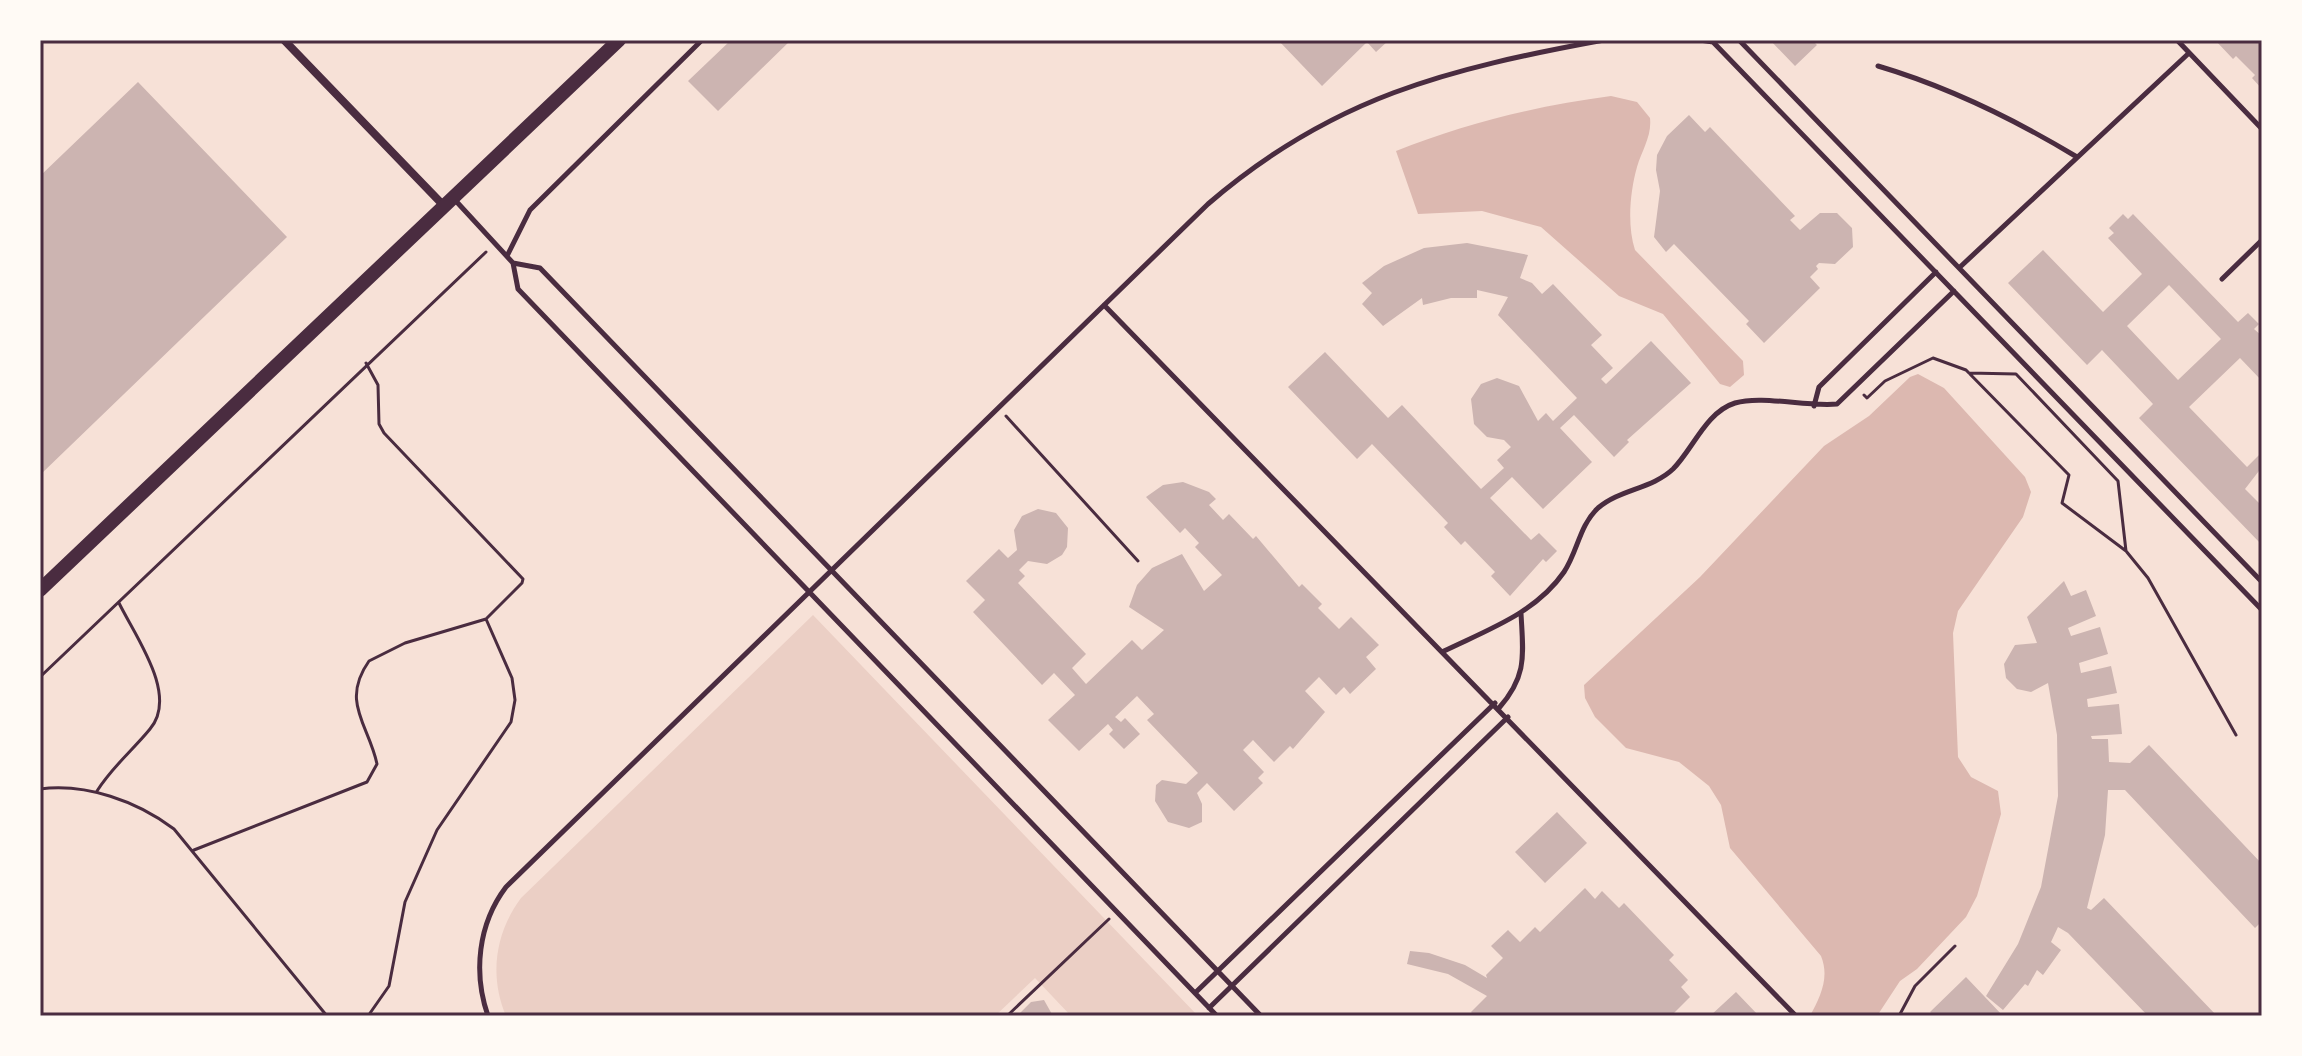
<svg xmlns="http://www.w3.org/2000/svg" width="2302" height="1056" font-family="Roboto,sans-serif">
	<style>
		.green { fill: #ebcfc5 }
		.water { fill: #dcb8b0 }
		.building { fill: #ccb4b1; fill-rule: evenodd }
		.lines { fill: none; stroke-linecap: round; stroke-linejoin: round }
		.path { stroke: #4a2c40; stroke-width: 3 }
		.service { stroke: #4a2c40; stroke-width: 5 }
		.minor { stroke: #4a2c40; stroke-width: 8 }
		.tertiary { stroke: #4a2c40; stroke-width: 14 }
		.neatline { fill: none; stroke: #4a2c40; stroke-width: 3 }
	</style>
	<rect width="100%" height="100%" fill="#f7e1d7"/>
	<path class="green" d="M813,615L1198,1016H1071L1035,978L995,1016H506C489,976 495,933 521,898Z"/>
	<path class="water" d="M1611,96L1637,102L1650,118C1652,136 1642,150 1637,167C1630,192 1627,225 1635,250L1743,361L1744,375L1730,387L1720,384L1663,314L1619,296L1541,227L1482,211L1418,214L1396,151C1466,123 1536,106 1611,96Z
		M1918,374L1944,388L2025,477L2031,492L2023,517L1958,611L1953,633L1958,757L1971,777L1998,791L2001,814L1977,896L1966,917L1917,969L1900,981L1877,1016H1810C1820,997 1830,978 1821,956L1730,848L1721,805L1709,786L1679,762L1626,748L1595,717L1585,698L1584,685L1700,577L1824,446L1869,416L1910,377Z"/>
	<path class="building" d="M731,40H791L718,111L688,81Z
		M1278,40H1389L1376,52L1367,42L1322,86Z
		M1770,40H1812L1817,45L1795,66Z
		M2215,40H2262V89L2252,78L2255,75L2236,56L2233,59Z
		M138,82L287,237L40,475V176Z
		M1689,115L1705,132L1710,127L1795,216L1790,220L1800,230L1820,213H1837L1852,228L1853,247L1835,264L1819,263L1816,266L1818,269L1810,277L1820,288L1764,343L1746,324L1749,321L1674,244L1666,252L1654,237L1660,191L1656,170L1657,155L1667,136Z
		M2123,214L2128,219L2133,214L2238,322L2248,313L2259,324L2254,329L2262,336V381L2240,358L2189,407L2247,467L2262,452V467L2245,489L2262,506V545L2139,418L2153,404L2102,350L2087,365L2008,283L2043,250L2103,312L2142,274L2108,238L2114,233L2109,228ZM2169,285L2221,339L2178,380L2127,326Z
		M1467,243L1528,255L1520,278L1532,283L1542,294L1553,284L1602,335L1591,345L1613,368L1601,379L1606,384L1651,341L1691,383L1627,440L1629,442L1614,457L1574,415L1560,428L1592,462L1543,509L1512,477L1490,498L1531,540L1539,533L1557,551L1546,562L1543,559L1510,596L1491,576L1495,572L1465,541L1461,545L1444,527L1448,523L1372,444L1357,459L1288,387L1325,352L1388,418L1402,405L1481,489L1504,468L1497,460L1511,447L1504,440L1487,437L1474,424L1471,399L1481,384L1497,378L1519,386L1538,421L1546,413L1553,421L1577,398L1498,315L1508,297L1477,290V298H1451L1423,305L1422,298L1383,326L1362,304L1372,293L1362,283L1384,266L1424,248Z
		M1183,482L1209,492L1216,499L1209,505L1223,520L1229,514L1253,539L1256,536L1299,587L1302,584L1322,604L1318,608L1339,629L1351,617L1379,645L1366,657L1376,669L1350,694L1344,687L1336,695L1319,677L1305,691L1325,712L1293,749L1290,746L1274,762L1253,740L1243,750L1264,772L1258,778L1263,783L1234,811L1207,783L1197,793L1202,804V822L1189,828L1168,822L1155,801L1156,785L1162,780L1186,784L1198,773L1147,720L1154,714L1137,696L1115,717L1121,722L1125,718L1140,734L1124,749L1109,734L1113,730L1108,724L1079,751L1048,720L1075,695L1054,673L1042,685L973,612L985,600L966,581L999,549L1008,558L1017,550L1014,530L1022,516L1038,509L1056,513L1068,528L1067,547L1062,555L1047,564L1028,561L1019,570L1025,576L1018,583L1086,654L1072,668L1086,684L1132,640L1142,650L1164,630L1129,607L1137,585L1152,568L1182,554L1204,591L1222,575L1195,547L1199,543L1185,528L1180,533L1146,497L1163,485Z
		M2064,581L2071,596L2086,590L2096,616L2068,628L2071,636L2100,627L2108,654L2079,663L2081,673L2111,666L2117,693L2087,699L2088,707L2119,704L2122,734L2091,736L2092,739H2108L2109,762L2130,763L2149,745L2262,864V921L2255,928L2125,790H2108L2105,835L2087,908L2091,910L2104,898L2217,1016H2148L2068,933L2058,927L2051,942L2061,950L2043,975L2037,970L2028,986L2025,984L2003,1010L1986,996L2018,944L2041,887L2058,796L2057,735L2048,683L2031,692L2017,689L2006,678L2004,664L2015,645L2037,643L2027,617Z
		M1557,812L1587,843L1545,883L1515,852Z
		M1585,888L1595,899L1602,891L1619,908L1624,903L1674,955L1669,960L1688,980L1681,987L1690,997L1671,1016H1474L1471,1012L1487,996L1448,974L1407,964L1410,951L1429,953L1465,965L1487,978L1486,975L1503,958L1491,946L1508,930L1520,942L1535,927L1540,932Z
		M1966,977L2003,1016H1934L1930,1012Z
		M1736,992L1759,1016H1710Z
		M1044,1000L1053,1016H1017L1031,1002Z"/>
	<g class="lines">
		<path class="path" d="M1969,373L2016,374L2118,481L2126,551
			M1864,395L1867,398L1885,381L1933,358L1966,370L2069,475L2062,503L2126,551L2148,578L2236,735
			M1006,416L1138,561
			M40,677L486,252
			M40,789C86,783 137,801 174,829L327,1016
			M97,791C112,767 132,751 150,729C179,695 135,636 119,603
			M194,850L367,782L377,764C369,725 340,702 369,661L405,643L486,619L522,583L523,579L384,433L379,424L378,385L366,363
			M368,1016L389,986L405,902L437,830L511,722L515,700L512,678L486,619
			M1007,1016L1109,919
			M1899,1016L1915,986L1955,946"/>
		<path class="service" d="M1700,40L1713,42L2262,610
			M1739,40L2262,582
			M2177,40L2262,129
			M1878,66C1949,87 2014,119 2077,157
			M455,200L513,263L518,289L1217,1016
			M507,256L530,210L702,40
			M513,263L540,268L1261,1016
			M1959,268L2189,53
			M2222,279L2262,240
			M1104,305L1796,1016
			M1814,406L1819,387L1936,272
			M1444,651C1487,630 1536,613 1564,572C1578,551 1579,526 1598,508C1620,489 1652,489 1673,469C1693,449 1706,412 1735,403C1762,395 1806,407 1837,404L1954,291
			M1499,708C1528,675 1523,654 1521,613
			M1195,993L1495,703
			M1209,1008L1508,717
			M488,1016C473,973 478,924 506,887L1208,204C1332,97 1447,69 1604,40"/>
		<path class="minor" d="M284,40L445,207"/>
		<path class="tertiary" d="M40,590L619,40"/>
	</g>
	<rect width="2302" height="1056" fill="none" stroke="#fffaf5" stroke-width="84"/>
	<rect x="42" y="42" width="2218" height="972" class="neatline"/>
</svg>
